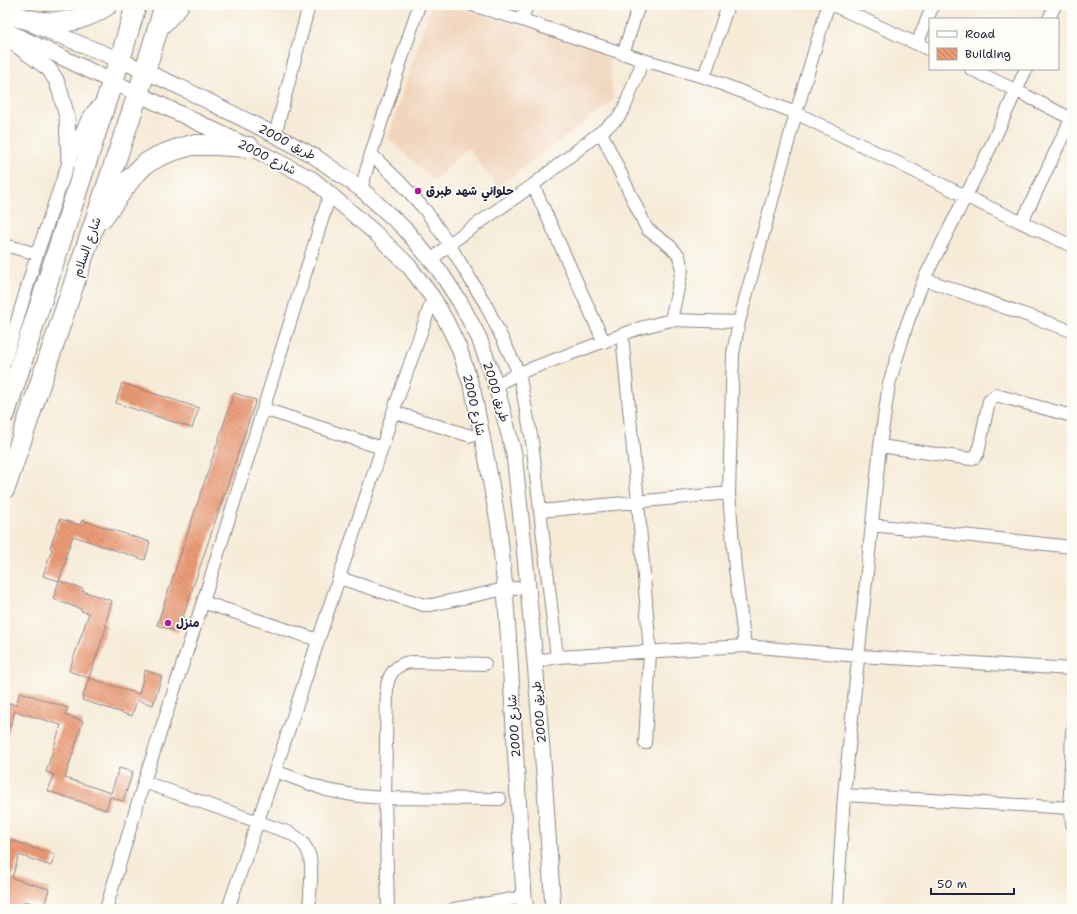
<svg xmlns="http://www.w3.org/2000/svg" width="1077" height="914" font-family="'Shantell Sans','Playpen Sans Arabic',sans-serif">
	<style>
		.built { fill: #f1d5bd }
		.building { fill: url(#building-back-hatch) }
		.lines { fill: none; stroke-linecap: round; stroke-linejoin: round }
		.minor-casing { stroke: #8c8689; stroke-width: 14 }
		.tertiary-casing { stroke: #8c8689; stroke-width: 17 }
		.trunk-casing { stroke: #8c8689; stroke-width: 22 }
		.minor { stroke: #fff; stroke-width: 12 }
		.tertiary { stroke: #fff; stroke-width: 15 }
		.trunk { stroke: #fff; stroke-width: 20 }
		.poi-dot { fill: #b5179e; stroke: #fdfcf7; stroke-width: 1.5 }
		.labels { text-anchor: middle; stroke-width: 3.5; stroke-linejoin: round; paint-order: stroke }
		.street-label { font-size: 12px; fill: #22223b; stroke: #fdfcf7 }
		.poi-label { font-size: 12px; font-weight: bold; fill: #22223b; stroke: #fdfcf7; text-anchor: start }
	</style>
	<defs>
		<pattern id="building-back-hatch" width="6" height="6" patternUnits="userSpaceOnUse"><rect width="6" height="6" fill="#eb9a74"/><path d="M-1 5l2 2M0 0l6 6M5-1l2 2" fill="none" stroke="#be7d60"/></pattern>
	</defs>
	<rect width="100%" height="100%" fill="#fdfcf7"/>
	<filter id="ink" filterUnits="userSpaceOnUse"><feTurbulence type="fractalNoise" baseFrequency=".025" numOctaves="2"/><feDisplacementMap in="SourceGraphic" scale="8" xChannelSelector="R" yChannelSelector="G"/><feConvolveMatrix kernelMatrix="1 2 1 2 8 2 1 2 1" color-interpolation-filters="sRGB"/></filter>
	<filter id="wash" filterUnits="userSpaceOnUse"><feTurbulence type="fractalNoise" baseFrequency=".012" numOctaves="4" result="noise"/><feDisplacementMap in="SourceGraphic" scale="16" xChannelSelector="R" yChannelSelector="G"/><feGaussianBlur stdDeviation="0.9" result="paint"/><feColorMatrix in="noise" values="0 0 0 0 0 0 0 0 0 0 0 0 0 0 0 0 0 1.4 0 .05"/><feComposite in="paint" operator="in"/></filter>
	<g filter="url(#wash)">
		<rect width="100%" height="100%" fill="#f6ebd7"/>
		<path class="built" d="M431,5H445L609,49L613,101L498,187L468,147L434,181L388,138Z"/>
		<g id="blocks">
			<path class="building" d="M122,383L199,408L192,428L116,403Z
				M234,393L256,400L178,632L157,625Z
				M60,519L80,525L82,520L150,542L145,560L73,536L65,558L67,559L59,581L43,576L52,549L50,548Z
				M59,581L83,589L82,591L112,601L105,625H107L89,678L69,671L89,613L81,611V609L53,599Z
				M145,670L162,676L153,705L137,700L132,716L82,700L89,678L139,694Z
				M20,692L68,708L65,715L83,721L65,778L111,793L119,768L133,772L123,801L110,797L106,810L48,791L54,775L46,772L61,725L15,711L7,735H5V702L16,705Z
				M5,838L55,855L51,866L19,855L12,878L49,889L44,907L25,901L22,909H5Z"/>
		</g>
	</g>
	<g filter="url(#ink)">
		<use href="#blocks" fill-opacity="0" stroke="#8c8689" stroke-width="1"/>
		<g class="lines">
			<defs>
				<path id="minor" d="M472,5L522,20L643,60L704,77L796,113L965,196L1072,246
					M833,5L930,50
					M1049,19L1055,5
					M522,20L527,5
					M917,44L933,5
					M623,54L639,5
					M971,69L1017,91L1072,119
					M704,77L728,5
					M601,132L647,229L670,246L679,256L682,270L671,320
					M275,135L309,5
					M371,154L400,182L426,211L449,244L486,305L519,373L532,441L557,657
					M533,185L604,342
					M361,189L371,154L419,5
					M1022,222L1071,119
					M5,245L37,254
					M432,260L449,244L533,185L617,119L624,109L643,60
					M924,279L1072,331
					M739,322L733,354L729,493L735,569L745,646
					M622,335L638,502L650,652L645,743
					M5,361L37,254L69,161L87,120L93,111L103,101
					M496,385L519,373L640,328L671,320L739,322L796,113L828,5
					M264,409L382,448
					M393,412L471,436
					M880,446L971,459L975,457L978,453L989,401L996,395L1072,416
					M540,511L729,493
					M872,525L1072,547
					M339,578L424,605H431L505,589L528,587
					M203,602L318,640
					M535,662L557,657L745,646L859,656L1072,669
					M1072,731L1070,794L1072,824
					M275,771L326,790L359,796L385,798L500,799
					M144,782L290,833C311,845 312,859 311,881C310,890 310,900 309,909
					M844,795L1071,808
					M106,909L144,782L203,602L330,194
					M228,909L275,771L382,448L393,412L433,298
					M388,909L385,798L387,686C389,673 397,664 410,662L485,664
					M454,909L524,897
					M837,909L844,795L880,446L889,384L907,324L924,279L989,150L1026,69"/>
				<path id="tertiary" d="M34,25L120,60L180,87L275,135L314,156L361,189L405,229L439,270L460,302L479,338L496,385L514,454L524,546L535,662L544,774L553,909
					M5,30L249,147L312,179L374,232L408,265L433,298L446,321L459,348L473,391L487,461L499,528L505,589L510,660L524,897L526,909
					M158,31L178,10L181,5
					M7,38L49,69L56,80L60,91L67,117L69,161"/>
				<path id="trunk" d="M5,13C17,16 29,21 42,22C65,24 87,19 107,5
					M102,218L132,177L145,164L159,156L175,150L192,145H216L249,147
					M5,413L107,98L120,60L136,5
					M5,488L138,94L165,5"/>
			</defs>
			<use href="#minor" class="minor-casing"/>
			<use href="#tertiary" class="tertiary-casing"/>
			<use href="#trunk" class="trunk-casing"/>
			<use href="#minor" class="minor"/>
			<use href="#tertiary" class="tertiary"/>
			<use href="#trunk" class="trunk"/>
		</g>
	</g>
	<g class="poi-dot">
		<circle cx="418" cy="191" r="4"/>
		<circle cx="168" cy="623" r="4"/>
	</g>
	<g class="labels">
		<g class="street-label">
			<text transform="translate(287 142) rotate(28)" y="4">طريق 2000</text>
			<text transform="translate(267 157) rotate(27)" y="4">شارع 2000</text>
			<text transform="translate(87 247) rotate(-71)" y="4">شارع السلام</text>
			<text transform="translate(496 392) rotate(73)" y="4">طريق 2000</text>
			<text transform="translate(474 405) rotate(77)" y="4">شارع 2000</text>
			<text transform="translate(539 712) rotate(-95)" y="4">طريق 2000</text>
			<text transform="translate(514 726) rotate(-94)" y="4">شارع 2000</text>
		</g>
		<g class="poi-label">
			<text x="426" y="195">حلواني شهد طبرق</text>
			<text x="176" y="627">منزل</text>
		</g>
	</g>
	<rect width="1077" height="914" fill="none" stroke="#fdfcf7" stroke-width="20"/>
	<rect x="929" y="18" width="130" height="52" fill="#fdfcf7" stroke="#a5a5ac"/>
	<rect x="937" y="31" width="20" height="6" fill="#ffffff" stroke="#a5a5ac"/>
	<text x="965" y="38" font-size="12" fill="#22223b">Road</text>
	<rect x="937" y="48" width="20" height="12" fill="url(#building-back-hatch)" stroke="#a5a5ac"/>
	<text x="965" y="58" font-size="12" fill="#22223b">Building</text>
	<path d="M931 888v6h83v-6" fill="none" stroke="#22223b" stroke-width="2"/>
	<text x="937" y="888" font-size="12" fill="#22223b" stroke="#fdfcf7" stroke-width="3" paint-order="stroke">50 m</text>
</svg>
